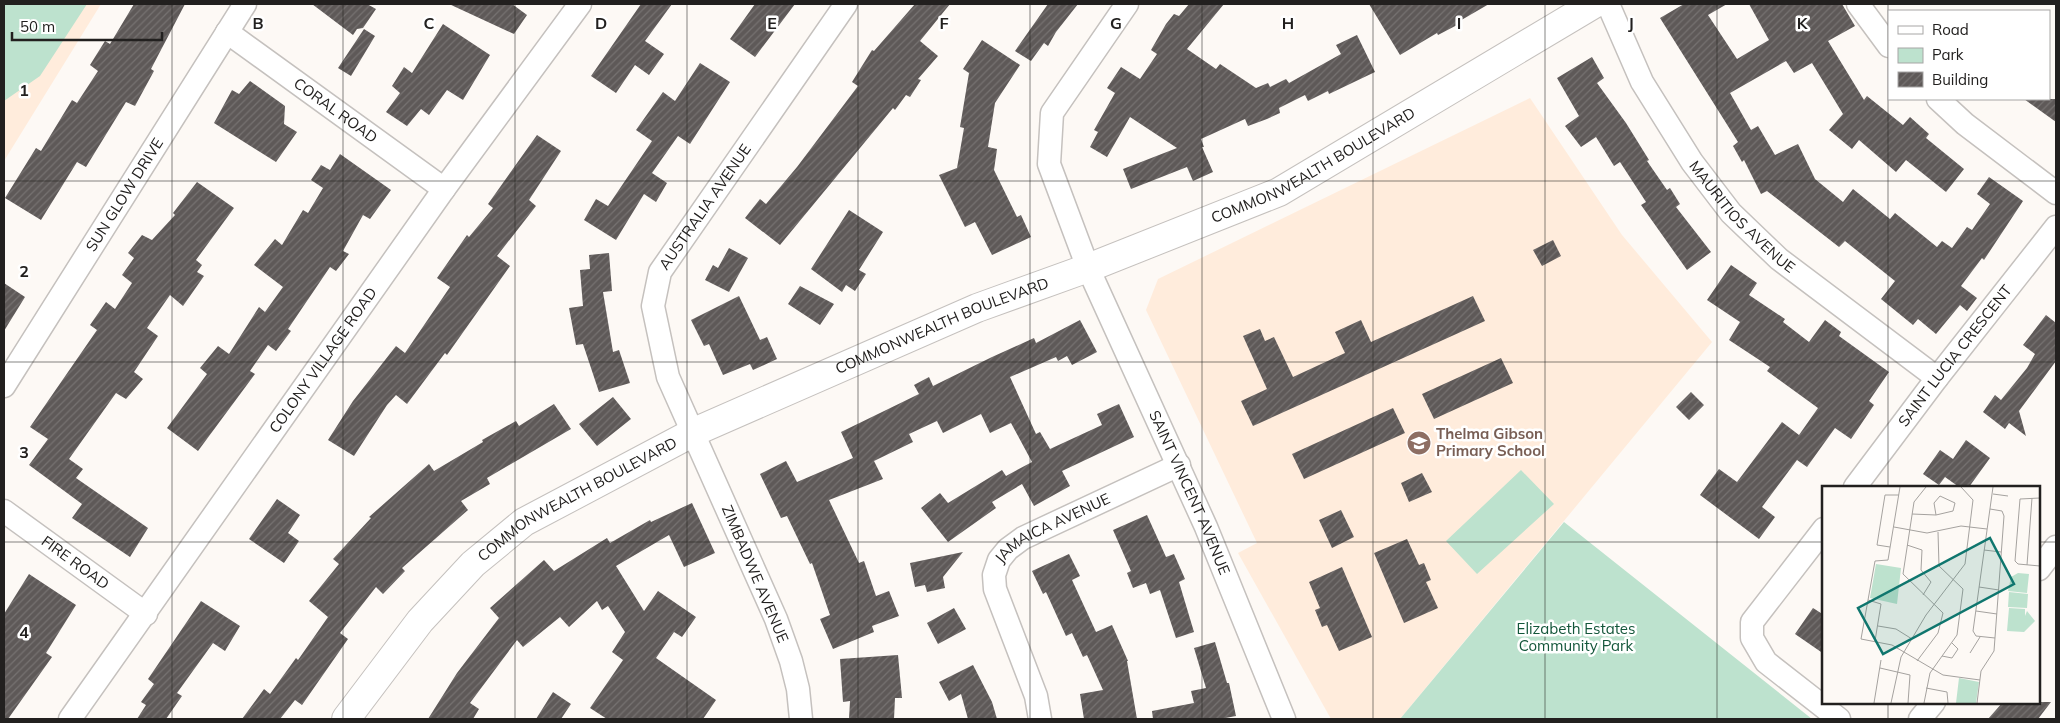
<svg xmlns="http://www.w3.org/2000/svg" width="2060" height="723" font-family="Mulish,sans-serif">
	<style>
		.education { fill: #ffecdc }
		.green { fill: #bde2ce }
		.building { fill: url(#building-hatch) }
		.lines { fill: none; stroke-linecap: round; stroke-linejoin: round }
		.minor-casing { stroke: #c5c1be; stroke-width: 25 }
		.tertiary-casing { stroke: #c5c1be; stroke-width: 30 }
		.minor { stroke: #fff; stroke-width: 22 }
		.tertiary { stroke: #fff; stroke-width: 28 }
		.grid { fill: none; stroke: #22201f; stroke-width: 1; stroke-opacity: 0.55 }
		.labels { text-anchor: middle; stroke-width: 5; stroke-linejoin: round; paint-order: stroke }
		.street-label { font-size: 15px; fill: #22201f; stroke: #fff }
		.education-label { font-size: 15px; font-weight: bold; fill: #785e54; stroke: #fff; text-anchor: start }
		.park-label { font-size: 15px; fill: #13563a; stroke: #fff }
		.inset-road { fill: none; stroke: #a5a29f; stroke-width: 1 }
		.view { fill: #0f766e; fill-opacity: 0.15; stroke: #0f766e; stroke-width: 2.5 }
		.inset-edge { fill: none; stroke: #22201f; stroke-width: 2.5 }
		.grid-label { font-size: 16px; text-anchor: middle; font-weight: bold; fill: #22201f; stroke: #fff; stroke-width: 5; stroke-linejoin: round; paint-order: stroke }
	</style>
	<defs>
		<pattern id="building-hatch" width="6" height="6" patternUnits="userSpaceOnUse" patternTransform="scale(1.25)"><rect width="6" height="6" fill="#5e5958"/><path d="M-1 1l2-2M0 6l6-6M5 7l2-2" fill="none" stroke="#767271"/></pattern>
	</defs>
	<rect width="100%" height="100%" fill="#fdf9f5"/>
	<path class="education" d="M4,4H101L4,161Z
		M1530,98L1622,235L1712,342L1400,719H1331L1238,553L1257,543L1146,310L1158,279Z"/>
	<path class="green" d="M4,4H87L40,76L4,101Z
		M1521,470L1554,504L1477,574L1446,541Z
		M1564,522L1812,719H1400Z"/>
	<path class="building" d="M134,4H185L151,69L154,71L135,106L126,102L86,167L77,162L41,220L5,198L36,148L41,151L72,100L77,103L98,71L90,65L105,41L110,44Z
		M312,4H367L376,9L363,28L357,29L353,35Z
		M449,4H512L527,15L514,34Z
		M641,4H672L645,41L664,54L649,75L635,65L616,93L591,76Z
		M755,4H795L755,57L730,39Z
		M915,4H950L920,41L938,56L918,79L921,80L910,97L906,95L895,110L893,108L780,245L745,218L760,199L766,204L797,167L858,86L852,82L872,50L874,51Z
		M1048,4H1078L1056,32L1048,46L1044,43L1031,61L1015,51Z
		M1189,4H1224L1187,49L1216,69L1220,64L1256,88L1268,83L1270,87L1286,79L1289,83L1341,54L1336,45L1357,35L1375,72L1329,94L1328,91L1308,101L1305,95L1279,108L1280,113L1267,119L1248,126L1245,119L1201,139L1204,147H1202L1213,172L1193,181L1187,167L1131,189L1123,169L1177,148L1130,117L1107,157L1090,147L1098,132L1094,130L1115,93L1107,88L1121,67L1140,79L1157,54L1151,50L1166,24L1174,14L1179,16Z
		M1369,4H1489L1458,22L1459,24L1438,35L1437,33L1400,55Z
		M1684,4H1727L1708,15L1737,59L1769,40L1749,4H1842L1855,26L1828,41L1864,100L1867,96L1903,125L1910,117L1929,134L1926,138L1964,169L1946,192L1906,160L1896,172L1859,140L1852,149L1829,130L1843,114L1812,63L1794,73L1786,61L1730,93L1751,130L1758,126L1775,155L1798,144L1815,179L1843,202L1853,189L1890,219L1895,213L1937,247L1942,241L1952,248L1967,227L1972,230L1990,204L1977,194L1989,177L2023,201L1984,260L1982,258L1961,286L1977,298L1967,311L1960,305L1936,334L1918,319L1913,325L1881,299L1895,281L1845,241L1839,247L1767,191L1761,194L1744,160L1742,162L1733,146L1738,142L1660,18Z
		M443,24L490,55L463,100L447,90L429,115L421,109L407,126L386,112L400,93L392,86L404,67L412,73Z
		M364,29L375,36L351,76L338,68Z
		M982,40L1020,65L995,103L988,147L997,149L994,170L1017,217L1021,215L1031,237L992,255L975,222L965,227L939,175L957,168L964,128L960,127L969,73L963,69Z
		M1592,57L1604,78L1597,83L1626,123L1649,160L1647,161L1667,190L1670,188L1680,204L1676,207L1711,252L1687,270L1641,205L1646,202L1620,162L1614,166L1596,137L1581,147L1565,126L1579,116L1557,78Z
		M700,63L730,82L690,144L678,136L652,173L667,183L656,202L644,194L616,240L584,220L596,199L608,206L652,141L636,130L663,92L675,101Z
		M250,81L285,106L284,124L297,132L276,162L214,123L232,90L239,94Z
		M2024,99H2056V122Z
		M537,135L561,151L529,200L536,206L497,256L510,266L447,355L445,353L407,404L396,395L387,405L354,456L328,440L353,401L396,346L405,353L450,287L437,278L467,235L469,237L493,208L488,204Z
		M340,154L391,190L370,219L363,215L343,251L349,254L336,271L330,267L288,329L291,331L276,351L268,345L250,371L255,374L198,451L167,428L207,374L200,368L218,346L229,354L259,307L265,312L283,287L254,265L275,239L282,245L303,210L308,213L323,188L311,180L321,165L330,170Z
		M197,182L234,208L196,260L202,265L197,272L204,276L183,306L170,295L147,328L158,336L134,372L143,379L126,399L116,393L69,459L83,469L76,478L148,528L130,557L72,518L82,504L29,465L48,439L30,427L97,330L90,325L106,302L115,309L132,283L122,275L134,258L128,253L142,235L152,240L175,215L173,213Z
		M849,210L883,232L859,270L866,274L855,291L846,285L842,292L811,269Z
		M1553,240L1561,256L1542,266L1533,250Z
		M729,248L748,258L729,292L705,280L713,265L718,268Z
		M609,253L612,291L603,292L613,352L619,350L630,383L599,392L583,344L576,345L569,308L583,306L580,270L590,269L589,255Z
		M1731,265L1757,283L1749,295L1785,319L1783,322L1809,342L1825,320L1841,332L1839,336L1889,372L1869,401L1874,405L1851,439L1835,428L1807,467L1797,460L1762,507L1775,517L1759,539L1700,495L1719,469L1737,482L1782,422L1799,435L1818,408L1767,371L1770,367L1729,340L1740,322L1707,300Z
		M4,283L25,297L4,331Z
		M800,286L834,304L820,325L788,304Z
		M739,296L760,340L767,337L777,359L753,370L750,364L723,375L709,344L704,346L691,320Z
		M1473,296L1485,321L1253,426L1241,401L1267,389L1243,336L1260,329L1265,341L1274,337L1293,377L1345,353L1335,332L1361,320L1371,342Z
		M2046,315L2056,323V361L2019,411L2026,436L2009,423L2005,429L1983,412L1995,395L2001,400L2027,368L2035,354L2023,345Z
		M1080,320L1097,352L1072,365L1067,356L1058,361L1056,357L1010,377L1036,434L1040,432L1050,449L1102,425L1097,414L1119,404L1134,437L1062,471L1070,486L1034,506L1022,484L992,502L996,508L948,542L921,508L940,493L948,503L1002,470L1006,476L1032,462L1011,423L990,433L981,414L943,433L937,421L909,434L913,442L874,461L883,479L829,500L859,563L864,561L876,596L889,591L899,616L872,626L874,632L833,649L820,619L830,615L812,563L810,564L787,516L781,518L760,474L786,461L797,482L853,458L841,432L919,394L914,385L929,377L933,386L992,357L1034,338L1036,343Z
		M1501,358L1513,383L1434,419L1422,394Z
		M1691,392L1704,405L1689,420L1676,407Z
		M613,397L631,419L597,446L579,424Z
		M554,404L571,429L487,478L490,484L461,501L468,510L402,568L405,571L383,594L376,587L340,633L348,639L302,705L295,700L280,719H242L264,689L270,694L296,658L298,660L328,617L309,601L339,564L333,559L371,518L369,517L429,464L434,471L483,442L482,440L516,421L519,426Z
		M1393,408L1405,433L1304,479L1292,454Z
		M1966,440L1990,458L1969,487H1959L1945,477L1939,485L1923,474L1940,450L1953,459Z
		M1422,473L1432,492L1409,502L1401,483Z
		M277,499L300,515L288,533L299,541L284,563L249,539Z
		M692,503L715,553L684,567L669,535L616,566L644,611L658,591L696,617L682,637L674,632L656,658L716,700L703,719H607L590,708L623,660L612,652L625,632L608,606L602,610L597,601L569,627L560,617L523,647L517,640L470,703L479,709L473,719H428L457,673L499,618L490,608L544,560L554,571L607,538L610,543L650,520L651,522Z
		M1341,510L1354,537L1332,548L1319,520Z
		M1147,515L1166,557L1174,554L1185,579L1179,582L1194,632L1176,638L1160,590L1150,594L1146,583L1133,588L1127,573L1131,571L1113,530Z
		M1407,539L1419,565L1424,563L1431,580L1426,582L1438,608L1404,623L1374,553Z
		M963,552L943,577L945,588L927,592L925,585L915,587L910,563Z
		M1069,554L1080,576L1072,580L1096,632L1112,625L1128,661H1127L1137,719H1084L1080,694L1103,690L1087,655L1083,657L1072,633L1066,636L1046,592L1043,594L1032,571Z
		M1342,567L1372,637L1339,651L1327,625L1322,627L1315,610L1320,608L1309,582Z
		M29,574L76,605L46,653L52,657L8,719H4V614Z
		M201,601L240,626L225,651L213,643L177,693L182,696L166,719H137L146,705L141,702L154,684L148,679Z
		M954,608L966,629L938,644L927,623Z
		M1813,608L1824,615V654L1795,634Z
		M1215,642L1227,683H1229L1236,716L1220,719H1153L1152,711L1194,703L1191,691L1206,688L1194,648Z
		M898,655L902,698H895L894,719H849L850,701L843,702L840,659Z
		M973,665L992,702L997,719H968L961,694L949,701L939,682Z
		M553,692L571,704L561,719H536Z
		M2003,702H2051L2038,719H1988Z"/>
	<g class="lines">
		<defs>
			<g id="minor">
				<path id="s1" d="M1127,4L1052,113L1049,164L1088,268L1206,527L1284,719"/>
				<path id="s2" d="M1608,4L1642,82L1692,162L1731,213L1779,259L1937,378"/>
				<path d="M1858,4L1889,46"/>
				<path id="s3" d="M227,32L444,189"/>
				<path d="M1938,99L1965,124L2056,193"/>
				<path id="s4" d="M4,386L245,4"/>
				<path id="s5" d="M1855,487L1937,378L2056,227"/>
				<path id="s6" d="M4,511L146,614"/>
				<path d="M1824,529L1752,622V638L1766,662L1839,719"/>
				<path d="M2039,569L2056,547"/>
				<path id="s7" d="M70,719L444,189L580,4"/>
				<path id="s8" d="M801,719L798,689L791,661L776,619L668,377L653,306L660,272L846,4"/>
				<path id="s9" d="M1040,719L1036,696L995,589L994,575L999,560L1008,549L1023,538L1179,465"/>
				<path d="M1920,719L1934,702"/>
			</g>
			<g id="tertiary">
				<path id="s10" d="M346,719L420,621L473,564L524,522L694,432L977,308L1088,268L1279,192L1594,4"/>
			</g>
		</defs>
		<use href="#minor" class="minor-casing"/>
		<use href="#tertiary" class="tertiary-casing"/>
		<use href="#minor" class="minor"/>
		<use href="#tertiary" class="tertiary"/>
	</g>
	<path class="grid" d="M172,4V719M343,4V719M515,4V719M687,4V719M858,4V719M1030,4V719M1202,4V719M1373,4V719M1545,4V719M1717,4V719M1888,4V487M4,181H2056M4,362H2056M4,542H1824M2039,542H2056M1888,702V719"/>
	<defs>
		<symbol id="school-disc" viewBox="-11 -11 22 22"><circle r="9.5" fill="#8d6e63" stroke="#fff"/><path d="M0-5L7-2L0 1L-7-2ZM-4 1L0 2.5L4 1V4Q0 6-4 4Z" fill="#fff"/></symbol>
	</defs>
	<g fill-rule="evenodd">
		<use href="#school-disc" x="1405" y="429" width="28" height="28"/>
	</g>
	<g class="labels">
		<g class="street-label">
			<text dy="5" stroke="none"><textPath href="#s3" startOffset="134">CORAL ROAD</textPath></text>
			<text dy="5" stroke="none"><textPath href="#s10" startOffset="1134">COMMONWEALTH BOULEVARD</textPath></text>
			<text dy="5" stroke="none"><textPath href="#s4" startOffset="226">SUN GLOW DRIVE</textPath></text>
			<text dy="5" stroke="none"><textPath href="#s8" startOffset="555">AUSTRALIA AVENUE</textPath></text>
			<text dy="5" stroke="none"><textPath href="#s2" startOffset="254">MAURITIOS AVENUE</textPath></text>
			<text dy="5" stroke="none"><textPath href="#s10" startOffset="729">COMMONWEALTH BOULEVARD</textPath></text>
			<text dy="5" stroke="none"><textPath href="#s5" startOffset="165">SAINT LUCIA CRESCENT</textPath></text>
			<text dy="5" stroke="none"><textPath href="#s7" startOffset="439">COLONY VILLAGE ROAD</textPath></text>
			<text dy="5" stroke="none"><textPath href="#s1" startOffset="541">SAINT VINCENT AVENUE</textPath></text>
			<text dy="5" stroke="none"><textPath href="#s10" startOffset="324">COMMONWEALTH BOULEVARD</textPath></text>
			<text dy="5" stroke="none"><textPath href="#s9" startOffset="231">JAMAICA AVENUE</textPath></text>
			<text dy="5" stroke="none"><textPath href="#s6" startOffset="88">FIRE ROAD</textPath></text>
			<text transform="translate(755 574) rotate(67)" y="5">ZIMBADWE AVENUE</text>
		</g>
		<g class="education-label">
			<text x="1436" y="439">Thelma Gibson<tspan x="1436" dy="17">Primary School</tspan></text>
		</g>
		<g class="park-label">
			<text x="1576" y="634">Elizabeth Estates<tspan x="1576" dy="17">Community Park</tspan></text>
		</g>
	</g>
	<g transform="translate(1822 486)">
		<rect width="218" height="218" fill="#fdf9f5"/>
		<path d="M54,78L79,82L75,118L48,112ZM196,87L207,88L205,107L186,105L189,91ZM187,106L206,108L205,122L186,121ZM187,122L203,123V130L205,125L213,135L202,146L185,145ZM137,192L157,196L154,217H134Z" fill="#bde2ce"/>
		<path class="inset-road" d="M78,1L66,74L53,75L39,153L70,159L121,189L158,194M171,1L151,145L154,150L173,152M171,8L186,10M218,12L198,13L193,75L196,78L218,80M90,28L114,29L131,25L133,17L118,10L112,17L114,29M72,41L105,47L139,40L165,43M85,59L100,64L99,84L109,96L101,109M68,61L55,59L63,9H77M162,64L179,66M205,79L210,12M157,101L177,104M46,114L59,118L53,155M154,125L175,128M56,140L74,143L90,153M148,167L158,151M120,170L130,172L136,163L130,157M95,175L116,147L121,127L81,88L92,16L104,1M58,182L88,189L86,217M104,202L125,206L126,217M52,217L59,174M69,217L79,171L104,129L143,78L151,14L139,1M102,217L108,187L135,149L141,103L117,80L116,46M155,217L159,185L172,165L182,30L180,25L168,23"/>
		<path class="view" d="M168,52L192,98L61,168L36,122Z"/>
		<rect width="218" height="218" class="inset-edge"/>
	</g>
	<g class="grid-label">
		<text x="258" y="29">B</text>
		<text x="429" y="29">C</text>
		<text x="601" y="29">D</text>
		<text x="772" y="29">E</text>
		<text x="944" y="29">F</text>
		<text x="1116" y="29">G</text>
		<text x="1288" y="29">H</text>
		<text x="1459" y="29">I</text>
		<text x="1631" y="29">J</text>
		<text x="1802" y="29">K</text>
		<text x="24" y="96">1</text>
		<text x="24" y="277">2</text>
		<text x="24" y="458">3</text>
		<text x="24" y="638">4</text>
	</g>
	<rect width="2060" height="723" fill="none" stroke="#22201f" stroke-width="10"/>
	<rect x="1888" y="10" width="162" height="90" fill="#ffffff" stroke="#a7a6a5"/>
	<rect x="1898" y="26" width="25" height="8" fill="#ffffff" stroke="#a7a6a5"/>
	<text x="1932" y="35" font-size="15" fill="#22201f">Road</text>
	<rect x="1898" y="48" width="25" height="15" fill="#bde2ce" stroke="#a7a6a5"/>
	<text x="1932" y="60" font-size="15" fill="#22201f">Park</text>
	<rect x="1898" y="72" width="25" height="15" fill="url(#building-hatch)" stroke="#a7a6a5"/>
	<text x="1932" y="85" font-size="15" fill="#22201f">Building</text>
	<path d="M12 32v8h150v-8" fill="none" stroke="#22201f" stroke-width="2.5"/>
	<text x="20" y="32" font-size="15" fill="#22201f" stroke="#ffffff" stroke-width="4" paint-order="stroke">50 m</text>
</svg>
